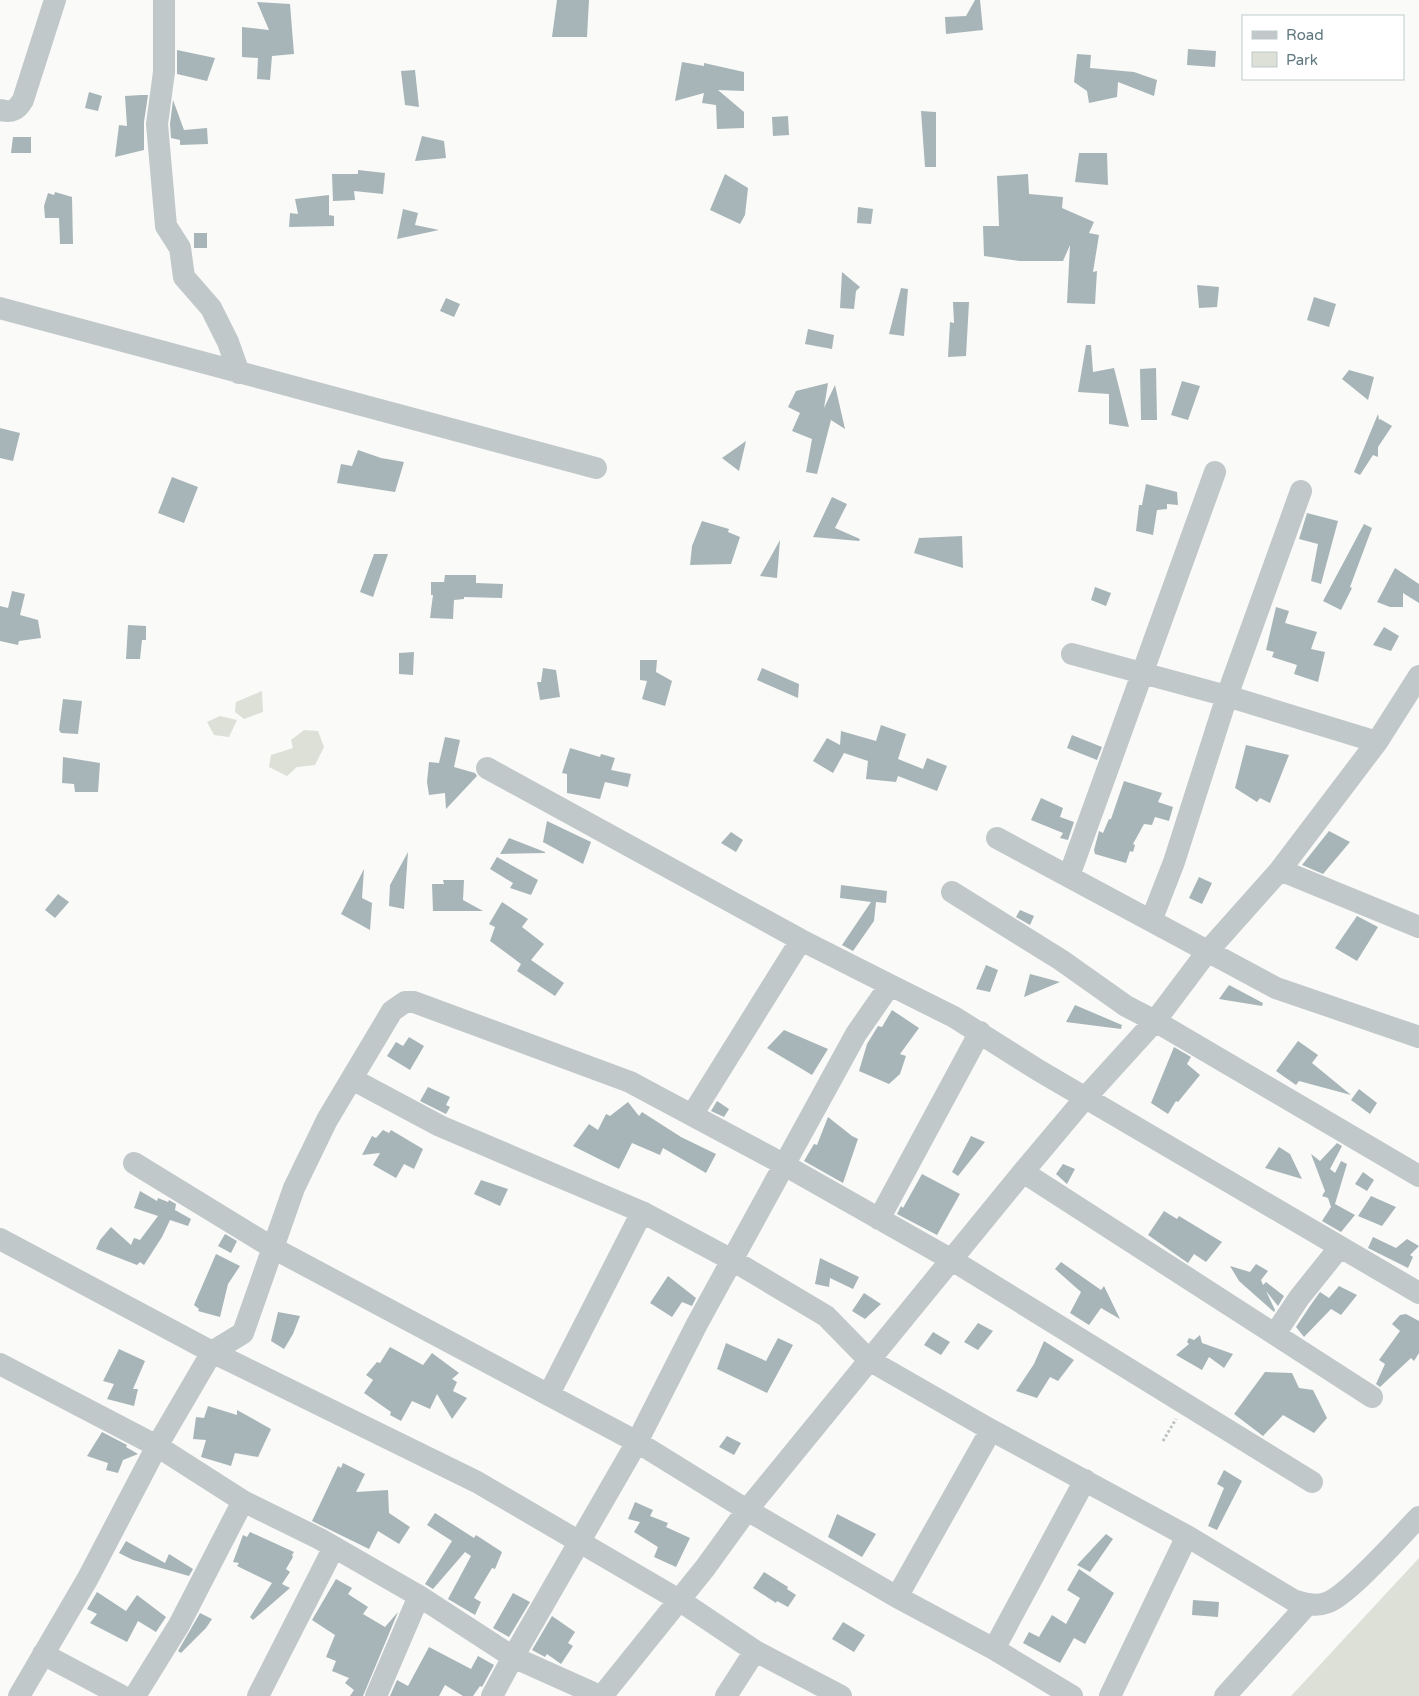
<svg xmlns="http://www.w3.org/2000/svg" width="1419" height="1696" font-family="'Varela Round',sans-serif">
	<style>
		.green { fill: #dce0d7 }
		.building { fill: #a7b5b8 }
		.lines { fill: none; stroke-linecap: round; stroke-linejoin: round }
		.path { stroke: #bbc0c2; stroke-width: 3; stroke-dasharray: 2.5 2.5; stroke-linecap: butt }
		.minor { stroke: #c1c8ca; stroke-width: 22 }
	</style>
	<rect width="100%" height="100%" fill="#fafaf8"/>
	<path class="green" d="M262,691L263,712L244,719L235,712L236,702Z
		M220,716L237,720L229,737L214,735L207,722Z
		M304,730L318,731L324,747L315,765L297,767L287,776L269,767L271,755L293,748L291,740Z
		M1419,1558V1696H1291Z"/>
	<path class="building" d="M557,0H589L587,37H552Z
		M975,0H980L983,30L946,34L945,17L966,16Z
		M257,2L290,4L294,54L272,56L270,80L257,79L258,58L242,57V27L269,30Z
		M1188,49L1216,51L1215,67L1187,65Z
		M177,50L215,58L207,81L177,74Z
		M1077,54L1091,55L1090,68L1134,72L1157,80L1154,96L1118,82L1117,97L1089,103L1087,91L1074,82Z
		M682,62L704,66V63L744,72V91L718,90L744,112V128L717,129L716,105L702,103L704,93L675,101Z
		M415,70L419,107L405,105L401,71Z
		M89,92L102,96L98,111L85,108Z
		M141,95H148L144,122V150L115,157L119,125L127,126L125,96Z
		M173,100L184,130L207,128L208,144L180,145V140L171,138L170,124Z
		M921,111L936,112V167H925Z
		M788,116L789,135L773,136L772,117Z
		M422,136L444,141L446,158L415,161Z
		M13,137H31V153H11Z
		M1079,153H1107L1108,185L1075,182Z
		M358,170L385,173L383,194L354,191L355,200L333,201L332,174H358Z
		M725,174L748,188L745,215L740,224L710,210Z
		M1028,174L1029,194L1063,197L1062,208L1094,222L1089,233L1099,235L1093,272L1097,271L1095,304L1067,303L1070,245L1063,261H1019L984,256L983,226H999L997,176Z
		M55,192L72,197L73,244H60L59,218H45L44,206L48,193L54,195Z
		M329,195V215L334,216V226L289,227L290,213L298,214L295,199Z
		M858,207L873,209L871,224L857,223Z
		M403,209L418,213L415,225L439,230L397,239Z
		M194,233H207V248H194Z
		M842,272L860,287L856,291L854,309L840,308Z
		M1197,285L1219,287L1217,307L1199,308Z
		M901,288L908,289L904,336L889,334Z
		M1314,297L1336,304L1329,327L1307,320Z
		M446,298L460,304L454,317L440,311Z
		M953,302H969L966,356L948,357L950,322L954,323Z
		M808,329L834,335L832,349L805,344Z
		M1086,345H1091L1093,372L1114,368L1129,427L1109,424V394L1078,392Z
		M1156,368L1157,420H1141L1140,369Z
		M1349,370L1374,377L1368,400L1342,379Z
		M1182,381L1200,386L1188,420L1171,415Z
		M828,383L824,408L835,385L845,429L831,420L817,474L806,472L812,439L792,431L800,413L788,407L796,391Z
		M1378,414L1379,420L1380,419L1392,426L1378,447V457L1373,455L1360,475L1354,472Z
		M0,428L20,433L13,461L0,458Z
		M746,441L739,471L722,458Z
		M358,450L381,458L404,462L395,492L337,483L341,464L352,466Z
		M172,477L198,487L184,523L158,513Z
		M1146,484L1177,492L1178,505L1167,504V509L1157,510L1153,535L1136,531L1139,505H1142Z
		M832,497L847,504L835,528L860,539L859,541L813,537Z
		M1307,513L1338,521L1321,584L1311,581L1318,544L1299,539Z
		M702,521L729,529L728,532L740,537L731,564L690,565L692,546Z
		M1364,524L1372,528L1350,587L1352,588L1341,610L1323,601Z
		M962,536L963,568L914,553L919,538Z
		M780,540L777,578L760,576Z
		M374,554H388L373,597L360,592Z
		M1395,568L1419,584V603L1403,593V607H1390L1377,602Z
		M445,575H476V583L503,584L502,598L464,597V599L454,600L453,619L430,618L433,595H431V582H444Z
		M1095,587L1111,593L1106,606L1091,600Z
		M12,591L25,594L20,615L38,620L41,638L19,641L18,645L0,641V606L8,608Z
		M1276,607L1289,611L1285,623L1317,632L1311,649L1325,652L1318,682L1294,674L1297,665L1272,657L1274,652L1266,650Z
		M128,625L146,626V640H142L140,659H126Z
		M1384,627L1399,636L1391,651L1373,645Z
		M414,652L413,675L399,674V653Z
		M640,660H657L656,672L672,681L665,706L642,699L647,681L640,680Z
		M543,668L556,670L560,697L540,700L537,682H541Z
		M762,668L799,684L798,698L757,680Z
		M63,699L82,701L78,734L61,733L59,730Z
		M881,725L906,734L898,759L923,769L927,758L947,766L937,791L898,776L896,782L866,779L868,761L844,753L833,773L813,761L827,738L840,745L841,731L876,741Z
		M1072,735L1102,747L1097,760L1067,748Z
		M445,737L460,740L454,767L475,773L477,776L446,809L445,793L429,795L427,782L429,762L439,763Z
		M1246,745L1289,755L1270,803L1260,798L1257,802L1235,788Z
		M570,748L600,757L601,754L615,758L611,770L631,774L628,787L605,782L600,799L567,793V774L562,773Z
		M63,757L100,763L98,792H75L74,784L62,783Z
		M1124,781L1162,793L1158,802L1173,807L1169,821L1155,817L1152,825L1144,824L1133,844L1135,845L1133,852L1130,851L1126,863L1095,854L1094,850L1099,831L1103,833L1109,819H1111Z
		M1041,798L1063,808L1060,817L1074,822L1068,840L1060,838L1063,833L1031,820Z
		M547,821L591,842L583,864L543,842Z
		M1329,831L1350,842L1323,874L1302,865Z
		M731,832L743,840L736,852L721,843Z
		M509,838L545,852V853L500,854Z
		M408,852L404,909L389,906L390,885Z
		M497,857L538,880L531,895L510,888L513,883L490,869Z
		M364,869L362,898L372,903L370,930L341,914Z
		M1199,877L1212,883L1202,904L1189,898Z
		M443,880H464L463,900L483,911H433L432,884H444Z
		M841,885L887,891L886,903L876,902L874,921L853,951L842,945L871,902L840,898Z
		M58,894L69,902L55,918L45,910Z
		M502,902L528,919L522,927L544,944L531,960L564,983L555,996L517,971L521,964L490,941L495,927L489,924Z
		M1020,910L1034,916L1030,925L1016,917Z
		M1357,916L1378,927L1357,961L1335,948Z
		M986,965L998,970L990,992L976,989Z
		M1030,974L1060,982L1024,997Z
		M1229,985L1263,1003L1262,1006L1219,999Z
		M1075,1005L1122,1025L1121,1029L1066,1022Z
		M892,1010L919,1028L900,1054L906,1056L900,1074L889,1084L859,1071L867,1044L878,1026L882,1027Z
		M784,1030L828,1049L812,1075L767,1048Z
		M409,1037L424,1046L410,1070L387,1056L396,1042L403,1046Z
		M1298,1041L1318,1055L1312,1063L1351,1095L1299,1081L1296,1085L1276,1071Z
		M1174,1047L1191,1057L1187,1064L1200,1075L1178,1102L1176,1101L1168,1114L1151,1103Z
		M428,1087L450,1097L446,1105L450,1107L446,1114L420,1101Z
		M1359,1089L1377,1103L1370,1114L1351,1100Z
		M717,1101L729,1109L724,1117L711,1111Z
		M628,1102L639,1116L642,1112L681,1137L716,1154L706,1173L663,1148L660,1155L632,1143L619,1169L573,1146L589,1124L598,1130L606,1114L610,1116Z
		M828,1117L852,1136L858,1139L843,1183L804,1161L814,1144L817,1145Z
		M383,1130L389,1133L391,1130L423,1149L414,1169L404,1164L396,1178L373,1165L380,1153L362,1155L372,1136L376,1138Z
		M971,1136L985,1142L958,1176L952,1172Z
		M1337,1143L1342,1146L1330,1169L1335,1173L1341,1161L1347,1164L1335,1204L1355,1215L1341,1232L1322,1221L1331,1207L1328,1198L1322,1196L1325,1191L1311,1154L1320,1161Z
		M1279,1147L1290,1154L1302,1179L1265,1168Z
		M1063,1164L1075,1169L1067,1184L1056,1174Z
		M1363,1172L1374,1180L1367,1191L1355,1184Z
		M922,1174L960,1194L937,1235L897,1214L901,1206L903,1208Z
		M481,1180L508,1189L500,1206L474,1194Z
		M140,1191L157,1201L158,1198L168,1202L169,1200L176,1204L175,1210L191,1219L188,1226L170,1220L162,1237L144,1265L140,1262L137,1265L96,1249L100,1240L111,1227L131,1245L134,1238L140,1240L158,1216L134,1208Z
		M1371,1196L1396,1207L1382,1226L1358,1216Z
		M1164,1211L1177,1219L1179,1216L1222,1242L1206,1262L1194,1254L1188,1263L1148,1235Z
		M225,1234L237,1241L231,1253L218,1246Z
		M1373,1237L1396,1248L1407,1239L1419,1246L1410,1255L1413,1257L1408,1268L1368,1248Z
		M216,1254L240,1266L228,1284L220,1317L198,1311L199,1309L194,1305Z
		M820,1258L859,1277L853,1289L830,1278L829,1287L815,1284Z
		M1061,1262L1101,1290L1104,1286L1120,1319L1101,1308L1089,1325L1070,1313L1081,1292L1055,1269Z
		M1256,1264L1268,1271L1261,1280L1263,1285L1266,1282L1284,1296L1278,1306L1266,1291L1275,1310L1274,1312L1239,1281L1230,1266L1250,1272Z
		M668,1276L696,1298L692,1306L682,1302L672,1317L650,1303Z
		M1339,1286L1357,1295L1341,1315L1331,1309L1304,1337L1296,1327L1310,1306L1320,1292L1329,1298Z
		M864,1293L881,1304L865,1319L852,1311Z
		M278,1312L300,1316L293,1334L284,1349L271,1341Z
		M1406,1314L1419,1321V1353L1414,1361L1411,1358L1380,1387L1376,1384L1385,1364L1379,1360L1400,1331L1392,1324L1400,1315Z
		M978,1323L993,1331L978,1350L964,1342Z
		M933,1332L950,1342L941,1355L924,1345Z
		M1200,1335L1202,1343L1233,1354L1224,1368L1209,1357L1202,1370L1176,1355L1189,1344L1187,1342L1189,1338L1194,1340Z
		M778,1338L793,1345L767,1393L717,1369L726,1343L766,1361Z
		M1044,1341L1074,1360L1058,1381L1050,1377L1037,1398L1016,1391L1034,1364Z
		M390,1347L423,1365L432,1353L459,1373L452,1379L457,1382L453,1391L467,1398L452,1419L437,1394L430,1409L412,1401L401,1421L390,1415L391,1412L364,1393L373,1380L366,1375L377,1362L380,1363Z
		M119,1349L145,1361L133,1389H138L134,1406L107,1399L114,1384L103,1381Z
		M1265,1372L1292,1373L1299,1388L1313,1390L1327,1418L1314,1433L1283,1415L1263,1436L1234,1414Z
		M208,1406L237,1415V1410L271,1429L258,1457L235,1453L231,1466L201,1457L206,1440L193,1439L196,1417L204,1418Z
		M102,1432L127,1445L126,1447L138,1454L123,1460L118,1473L106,1470L108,1463L87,1456Z
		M727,1436L741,1443L734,1455L719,1447Z
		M343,1463L365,1474L356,1492L388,1490L389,1513L410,1527L399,1544L378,1531L369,1549L312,1521L338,1466L341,1468Z
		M1224,1470L1242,1481L1217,1530L1208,1526L1224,1488L1217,1484Z
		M635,1502L653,1510L650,1516L668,1523L666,1527L690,1538L676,1567L654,1557L658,1547L634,1532L640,1522L628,1519Z
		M435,1513L474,1538L476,1535L502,1552L495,1569L492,1568L474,1598L481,1602L475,1615L448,1599L471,1556L465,1552L433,1589L425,1584L452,1541L427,1525Z
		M837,1514L876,1534L862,1557L828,1537Z
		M250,1532L294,1552L292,1555L293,1557L286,1569L290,1572L282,1584L290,1588L253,1620L250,1617L272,1583L237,1566L239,1563L233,1562L243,1535L247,1537Z
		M1106,1534L1113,1539L1090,1572L1077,1565Z
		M126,1541L165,1563L169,1554L193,1569L189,1576L133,1560L119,1553Z
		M1079,1569L1114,1593L1085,1644L1074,1638L1060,1663L1023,1643L1029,1632L1039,1637L1052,1615L1066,1624L1080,1598L1067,1590Z
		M764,1572L788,1587L787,1589L796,1595L788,1607L777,1601L776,1603L753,1588Z
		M336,1579L352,1588L348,1594L368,1607L363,1614L385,1627L398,1612L363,1696H350L354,1690L345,1683L349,1678L332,1671L336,1661L326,1657L335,1635L312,1620Z
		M97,1592L126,1611L137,1595L166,1617L156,1632L138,1621L127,1642L90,1623L97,1614L87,1609Z
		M513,1593L530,1602L509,1637L493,1628Z
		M1193,1600L1219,1602L1218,1617L1192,1615Z
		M200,1613L212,1619L206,1628L181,1653L178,1651Z
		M552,1616L575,1632L568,1643L573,1646L561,1664L547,1654L545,1657L532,1650Z
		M843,1622L865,1635L854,1652L832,1639Z
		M429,1647L471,1669L478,1656L494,1665L482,1687L480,1686L473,1696H463L445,1685L439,1696H390L397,1680L408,1686Z"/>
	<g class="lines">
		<path class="path" d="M1163,1441L1176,1419"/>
		<path class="minor" d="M164,0V72L157,124L166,226L180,248L184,277L211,308L228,342L239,373
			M0,110C12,113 17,110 23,100L55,0
			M0,308L596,468
			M1072,654L1227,696L1377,742
			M487,768L801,940L890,985
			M997,838L1276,988L1419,1037
			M1280,870L1419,927
			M1069,876L1215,472
			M952,892L1061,960L1126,1006L1155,1021L1419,1176
			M1151,921L1174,862L1227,696L1301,491
			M352,1079L440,1126L642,1212L732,1260L826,1316L869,1360L991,1430L1187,1536L1293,1600C1303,1603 1315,1607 1326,1603C1347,1597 1401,1535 1419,1517
			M692,1115L801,940
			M134,1163L273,1248L637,1442L747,1510L897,1597L994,1649L1072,1696
			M1023,1172L1372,1397
			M879,1219L980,1032
			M0,1239L212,1352L243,1333L294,1188L327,1120L392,1011L405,1002H414L630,1082L772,1158L952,1260L1312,1482
			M1275,1334L1299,1298L1339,1248
			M0,1364L157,1446L243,1501L320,1539L419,1596L513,1657L600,1696
			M549,1394L642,1212
			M897,1597L991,1430
			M994,1649L1085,1480
			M43,1654L122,1696
			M19,1696L88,1578L157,1446L212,1352L477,1482L679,1600L755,1651L841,1696
			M135,1696L179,1625L243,1501
			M258,1696L334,1547
			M376,1696L419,1596
			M492,1696L513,1657L637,1442L697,1324L856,1034L890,985L954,1017L1038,1070L1419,1293
			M602,1696L705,1568L747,1510L1023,1172L1086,1097L1155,1021L1207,952L1280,870L1377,742L1419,676
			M726,1696L755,1651
			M1110,1696L1187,1536
			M1225,1696L1307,1605"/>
	</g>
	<rect x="1242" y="15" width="162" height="65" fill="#ffffff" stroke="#bfc9cb"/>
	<rect x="1252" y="31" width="25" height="8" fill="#c1c8ca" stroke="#bfc9cb"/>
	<text x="1286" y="40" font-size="15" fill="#5f777e">Road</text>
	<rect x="1252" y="52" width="25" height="15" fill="#dce0d7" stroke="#bfc9cb"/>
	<text x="1286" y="65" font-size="15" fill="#5f777e">Park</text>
</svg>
